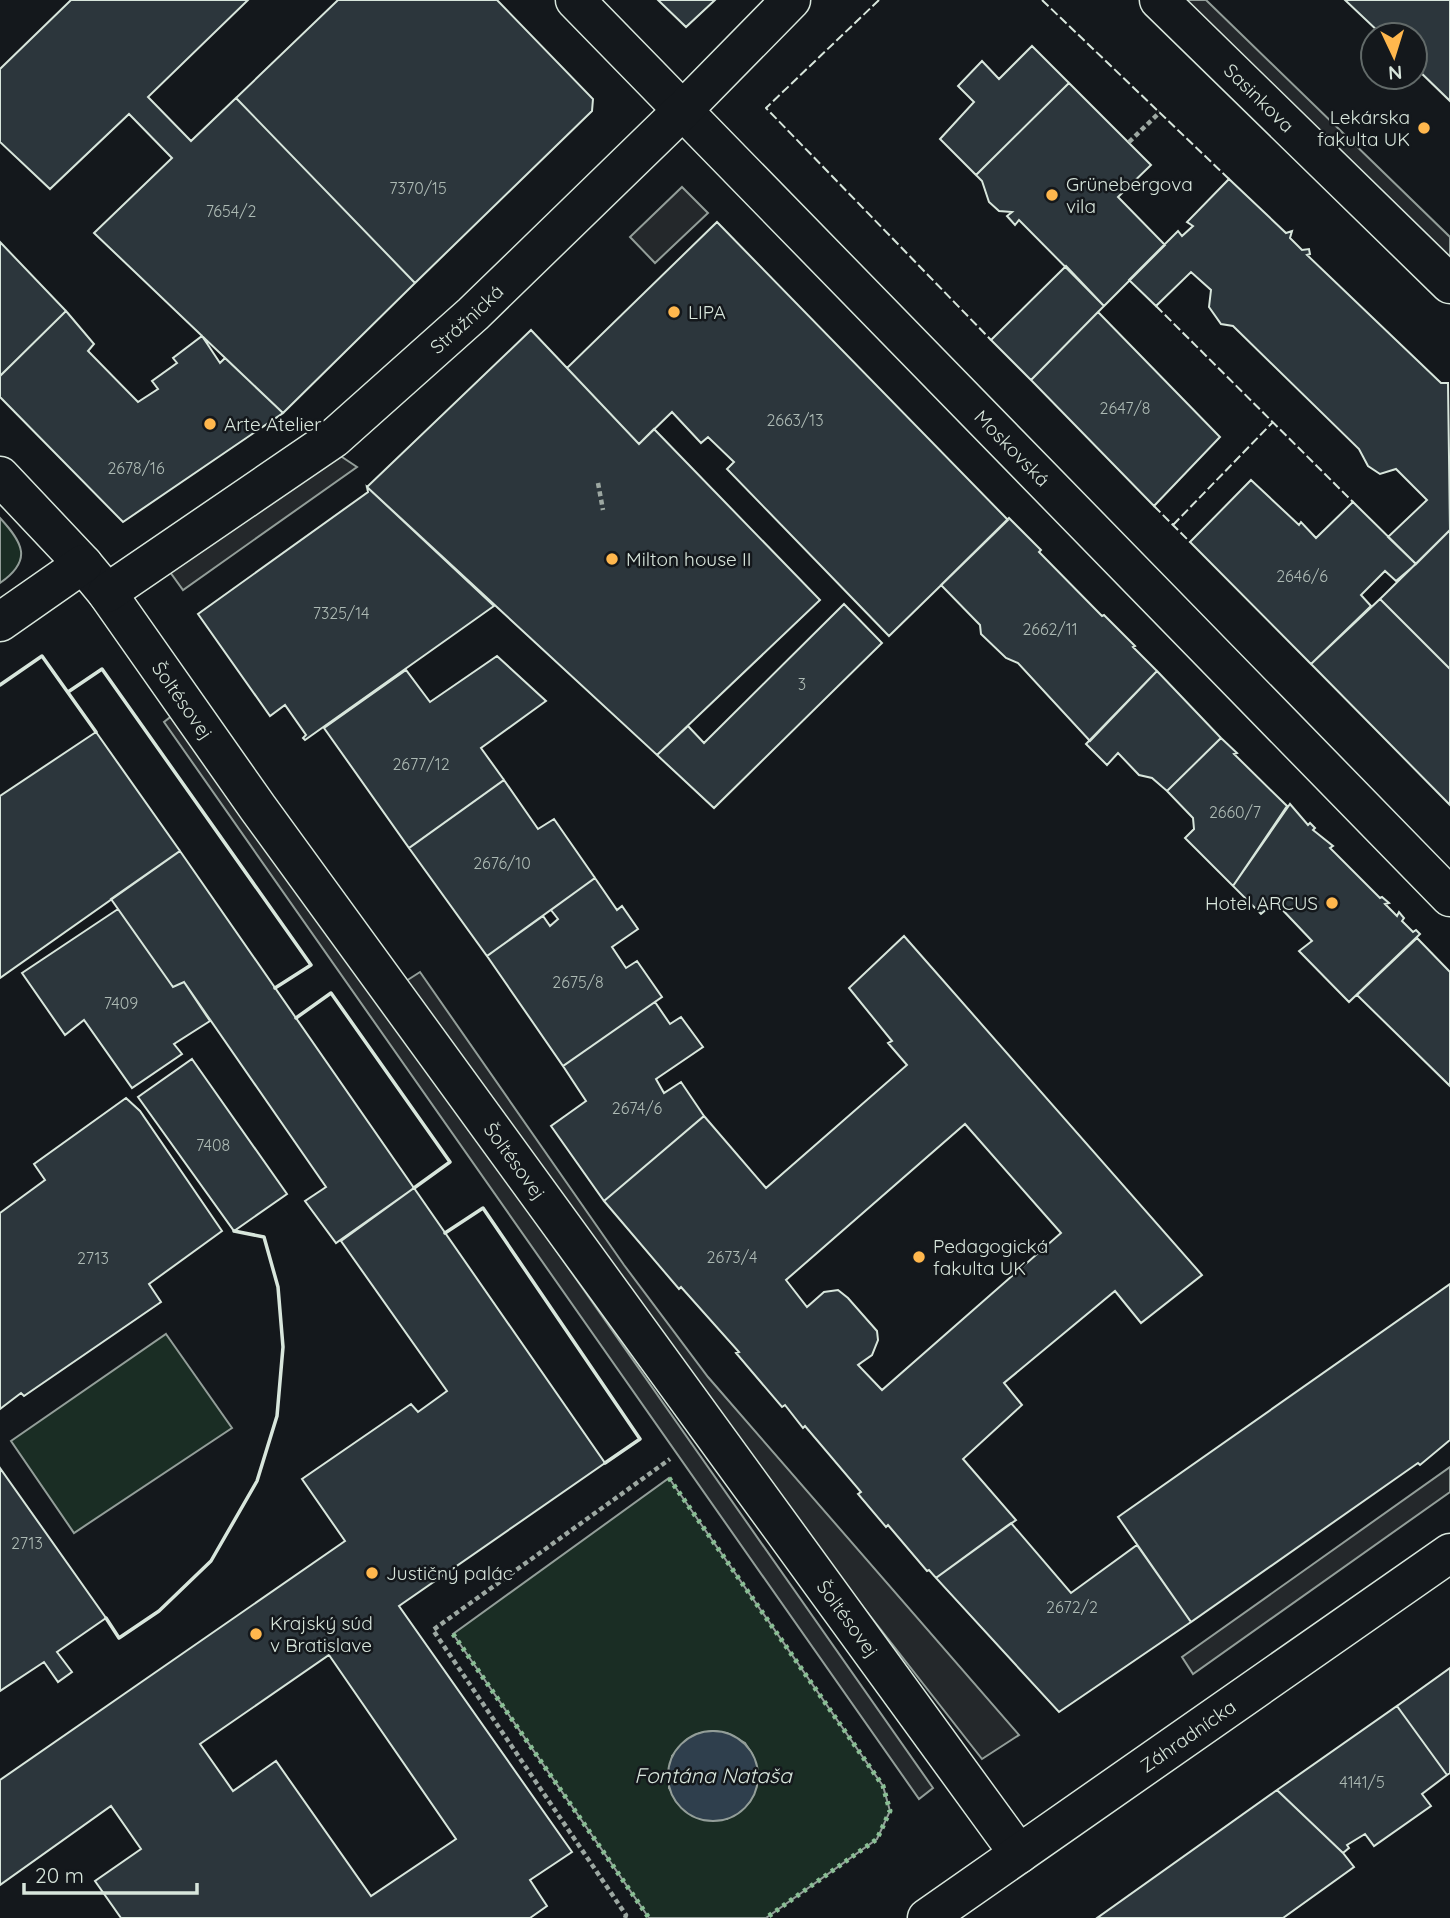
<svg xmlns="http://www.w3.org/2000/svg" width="1450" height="1918" font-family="Quicksand,sans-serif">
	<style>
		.green { fill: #1a2d24; stroke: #939e99; stroke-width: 2; fill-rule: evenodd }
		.parking { fill: #24282b; stroke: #939e99; stroke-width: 2 }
		.water { fill: #2f3f4d; stroke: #939e99; stroke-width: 2 }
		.building { fill: #2c363c; stroke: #d8e6dc; stroke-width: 2; fill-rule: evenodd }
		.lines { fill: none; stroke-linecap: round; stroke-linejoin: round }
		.street-casing { stroke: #d8e6dc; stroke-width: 41 }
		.secondary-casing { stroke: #d8e6dc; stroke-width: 41 }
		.path { stroke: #9da8a2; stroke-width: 4.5; stroke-dasharray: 5 3.5; stroke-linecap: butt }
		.street { stroke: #14181c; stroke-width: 38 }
		.secondary { stroke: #14181c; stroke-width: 38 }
		.hedge { stroke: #8ac095; stroke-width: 5; stroke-dasharray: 3.5 5; stroke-linecap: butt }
		.fence { stroke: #d8e6dc; stroke-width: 2; stroke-dasharray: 9 3.5; stroke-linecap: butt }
		.wall { stroke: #d8e6dc; stroke-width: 3.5 }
		.poi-dot { fill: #ffb74d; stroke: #14181c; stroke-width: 2.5 }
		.labels { text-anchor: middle; stroke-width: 5; stroke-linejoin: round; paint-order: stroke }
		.number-label { font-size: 16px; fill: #adbab4 }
		.street-label { font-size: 19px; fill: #d8e6dc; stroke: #14181c }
		.poi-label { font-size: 19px; fill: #d8e6dc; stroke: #14181c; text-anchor: start }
		.water-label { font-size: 21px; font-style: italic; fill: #d8e6dc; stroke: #14181c }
	</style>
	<rect width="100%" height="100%" fill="#14181c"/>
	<path class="green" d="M0,518C23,543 33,560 0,583Z
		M166,1334L232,1428L74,1533L11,1441Z
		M669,1478L883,1786L890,1811L877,1839L766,1918H649L453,1634ZM713,1731L727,1733L745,1743L752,1754L757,1768L750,1801L740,1811L727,1819L682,1808L669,1788L672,1756L688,1739L700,1733Z"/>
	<path class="parking" d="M1179,0H1206L1450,237V265Z
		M682,187L708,213L655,263L630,237Z
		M339,455L357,467L183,590L170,572Z
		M178,711L933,1788L919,1799L164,722Z
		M420,972L624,1265L708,1377L1019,1735L982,1759L770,1488L403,983Z
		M1450,1467V1492L1193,1674L1182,1657Z"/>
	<path class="water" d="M668 1776a45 45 0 1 1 90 0a45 45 0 1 1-90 0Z"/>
	<path class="building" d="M71,0H248L148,97L191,141L236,98L415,283L283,413L94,233L172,158L129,114L50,189L0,142V69Z
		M338,0H497L593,99L592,111L415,283L236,98Z
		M658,0H715L686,27Z
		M1345,0H1450V101L1415,67V35H1382Z
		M1032,46L1069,83L976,175L940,139L974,102L958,86L982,61L999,79Z
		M1069,83L1151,165L1118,197L1165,245L1104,306L1019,220L1015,225L1007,216L1012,212L999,211L989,202L982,181L976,175Z
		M1229,179L1286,233L1292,231L1290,238L1302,250L1309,249L1310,254L1307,255L1441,383H1448L1450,530L1416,564L1388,537L1427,500L1396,469L1380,474L1368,466L1359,449L1233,326L1221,324L1209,307L1211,290L1191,272L1156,306L1129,280L1178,231L1182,236L1193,226L1187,222Z
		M717,222L1008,520L889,636L727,469L734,462L708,437L701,443L672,412L639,444L567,368Z
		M0,242L66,311L0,376Z
		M1066,266L1104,306L1031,380L991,340Z
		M66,311L94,344L88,351L138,402L158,389L152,381L177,363L173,358L202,336L220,363L225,358L283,413L123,522L0,397V376Z
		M1098,312L1220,437L1154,506L1031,380Z
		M531,330L639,444L654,429L820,600L657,755L367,487Z
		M1251,480L1299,525L1301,522L1316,538L1353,502L1416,564L1396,581L1385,571L1361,595L1371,606L1311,664L1190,542Z
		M367,487L494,606L305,740L303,738L306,735L285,705L270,716L198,614L368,492Z
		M1009,518L1041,550L1039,552L1102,616L1104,615L1135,646L1133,647L1157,671L1090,741L1018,663L1006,658L981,634L980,625L941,585Z
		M1450,530V669L1380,599Z
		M1380,599L1450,669V805L1311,664Z
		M844,604L882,643L714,808L657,755L688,726L704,743Z
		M497,656L546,701L481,748L504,780L409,848L324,728L406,670L430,702Z
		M1157,671L1221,738L1167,791L1152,778L1139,775L1118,753L1107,765L1086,744Z
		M96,732L180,851L0,978V796Z
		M1221,738L1237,753L1234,754L1287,806L1233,886L1185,838L1194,829L1193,818L1167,791Z
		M504,780L538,829L554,819L595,878L487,956L409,848Z
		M1290,804L1308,825L1310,823L1315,828L1313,830L1333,846L1330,848L1380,898L1382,897L1389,903L1385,904L1397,916L1399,912L1404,918L1402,921L1413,932L1416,930L1420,934L1349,1002L1299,951L1312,941L1275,902L1261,914L1233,886Z
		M180,851L414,1188L336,1243L305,1201L326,1187L184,982L173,987L111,899Z
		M595,878L617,910L622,906L638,929L612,947L626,968L637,961L662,997L563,1066L487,956L543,916L550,926L558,919L551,910Z
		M118,909L173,987L184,982L210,1021L174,1044L182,1054L132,1088L84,1020L65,1035L22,973Z
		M904,936L1202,1275L1141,1323L1115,1291L1004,1383L1022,1405L963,1459L1016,1520L936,1578L929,1570L927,1571L888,1525L886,1527L858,1494L861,1492L805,1426L803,1428L785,1405L782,1407L736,1353L739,1352L681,1287L679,1289L604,1201L704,1116L766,1188L907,1065L888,1043L892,1041L849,988ZM965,1124L1061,1233L882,1390L858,1365L872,1355L878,1340L877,1331L848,1298L838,1290L824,1292L807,1307L786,1280Z
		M1417,938L1450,972V1086L1357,995Z
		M655,1002L670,1024L681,1017L703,1047L656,1079L664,1093L681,1082L704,1116L604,1201L551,1126L586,1101L563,1066Z
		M192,1059L287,1194L234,1231L138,1097Z
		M126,1098L140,1111L222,1231L149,1284L161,1302L24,1396L21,1393L0,1409V1213L45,1180L34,1164Z
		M414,1188L605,1463L399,1606L572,1852L530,1880L547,1906L530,1918H121L95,1881L141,1849L111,1806L0,1885V1780L345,1541L302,1479L411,1404L418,1412L447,1391L341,1241ZM329,1655L456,1839L371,1896L276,1761L233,1791L200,1744Z
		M1450,1284V1440L1420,1465L1418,1463L1191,1622L1118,1517Z
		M0,1468L106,1618L57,1652L72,1672L58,1682L44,1662L0,1691Z
		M1011,1523L1071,1593L1137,1545L1191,1622L1059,1712L936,1578Z
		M1450,1668V1773L1447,1775L1397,1706Z
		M1397,1706L1447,1775L1422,1794L1431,1806L1374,1846L1365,1834L1347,1845L1349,1848L1343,1853L1277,1790Z
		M1277,1790L1343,1853L1354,1867L1283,1918H1097Z"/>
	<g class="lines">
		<defs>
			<g id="street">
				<path id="s1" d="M575,0L1450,897"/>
				<path id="s2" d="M1159,0L1450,284"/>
				<path id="s3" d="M0,476L83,564L107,593L258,808L1019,1854"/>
				<path id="s4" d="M107,593L334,438L473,314L683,110L791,0"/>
				<path d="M0,622L83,564"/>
			</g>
			<g id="secondary">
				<path id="s5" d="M927,1918L1450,1553"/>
			</g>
		</defs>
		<use href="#street" class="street-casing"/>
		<use href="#secondary" class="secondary-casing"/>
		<path class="path" d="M1129,142L1160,112
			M598,483L603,510
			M625,1918L626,1915L433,1630L670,1459"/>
		<use href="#street" class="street"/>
		<use href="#secondary" class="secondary"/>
		<path class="hedge" d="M669,1478L883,1786L890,1811L877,1839L766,1918
			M453,1634L649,1918"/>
		<path class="fence" d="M879,0L766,108L991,340
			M1042,0L1229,179
			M1156,306L1353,502
			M1154,506L1190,542
			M1173,525L1273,422"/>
		<path class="wall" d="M0,685L42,656L96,732
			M68,692L102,669L311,965L275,988
			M296,1018L331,993L450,1162L414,1188
			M445,1233L483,1208L640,1439L605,1463
			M106,1618L119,1638L159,1611L211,1561L257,1481L277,1416L283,1347L278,1287L264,1237L234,1231"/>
	</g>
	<g class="poi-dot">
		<circle cx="1424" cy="128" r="7"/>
		<circle cx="1052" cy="195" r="7"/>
		<circle cx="674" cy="312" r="7"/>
		<circle cx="210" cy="424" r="7"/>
		<circle cx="612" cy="559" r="7"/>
		<circle cx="1332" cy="903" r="7"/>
		<circle cx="919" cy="1257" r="7"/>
		<circle cx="372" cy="1573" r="7"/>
		<circle cx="256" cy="1634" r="7"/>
	</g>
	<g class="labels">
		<g class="number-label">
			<text x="418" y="194">7370/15</text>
			<text x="231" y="217">7654/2</text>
			<text x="1125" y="414">2647/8</text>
			<text x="795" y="426">2663/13</text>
			<text x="136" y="474">2678/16</text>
			<text x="1302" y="582">2646/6</text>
			<text x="341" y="619">7325/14</text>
			<text x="1050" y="635">2662/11</text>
			<text x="802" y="690">3</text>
			<text x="421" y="770">2677/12</text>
			<text x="1235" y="818">2660/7</text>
			<text x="502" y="869">2676/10</text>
			<text x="578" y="988">2675/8</text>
			<text x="121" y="1009">7409</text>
			<text x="637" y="1114">2674/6</text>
			<text x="213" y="1151">7408</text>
			<text x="732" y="1263">2673/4</text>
			<text x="93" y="1264">2713</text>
			<text x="27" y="1549">2713</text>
			<text x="1072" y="1613">2672/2</text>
			<text x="1362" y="1788">4141/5</text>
		</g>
		<g class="street-label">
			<text dy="7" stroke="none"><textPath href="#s2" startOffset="140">Sasinkova</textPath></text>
			<text dy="7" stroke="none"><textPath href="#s4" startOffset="453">Strážnická</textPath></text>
			<text dy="7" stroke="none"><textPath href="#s1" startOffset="626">Moskovská</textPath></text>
			<text dy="7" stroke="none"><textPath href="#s3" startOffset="290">Šoltésovej</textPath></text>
			<text dy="7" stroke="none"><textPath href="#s3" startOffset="858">Šoltésovej</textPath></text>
			<text dy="7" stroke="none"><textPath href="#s3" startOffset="1424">Šoltésovej</textPath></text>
			<text dy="7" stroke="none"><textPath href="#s5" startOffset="318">Záhradnícka</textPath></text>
		</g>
		<g class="poi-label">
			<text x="1410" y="124" text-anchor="end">Lekárska<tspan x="1410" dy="22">fakulta UK</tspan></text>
			<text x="1066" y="191">Grünebergova<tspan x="1066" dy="22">vila</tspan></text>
			<text x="688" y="319">LIPA</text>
			<text x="224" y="431">Arte Atelier</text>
			<text x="626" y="566">Milton house II</text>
			<text x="1318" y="910" text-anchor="end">Hotel ARCUS</text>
			<text x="933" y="1253">Pedagogická<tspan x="933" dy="22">fakulta UK</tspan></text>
			<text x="386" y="1580">Justičný palác</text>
			<text x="270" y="1630">Krajský súd<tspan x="270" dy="22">v Bratislave</tspan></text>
		</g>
		<g class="water-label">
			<text x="713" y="1783">Fontána Nataša</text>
		</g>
	</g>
	<g transform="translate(1394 56) rotate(176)"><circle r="33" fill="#14181c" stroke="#626a69" stroke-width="2"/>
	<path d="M0-5L12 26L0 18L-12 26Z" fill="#ffb74d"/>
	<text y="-10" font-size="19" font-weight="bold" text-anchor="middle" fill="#d8e6dc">N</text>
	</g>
	<path d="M24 1883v10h173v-10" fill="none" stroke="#d8e6dc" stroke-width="3.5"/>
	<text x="35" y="1883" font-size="21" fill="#d8e6dc" stroke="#14181c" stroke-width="5" paint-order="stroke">20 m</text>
</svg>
